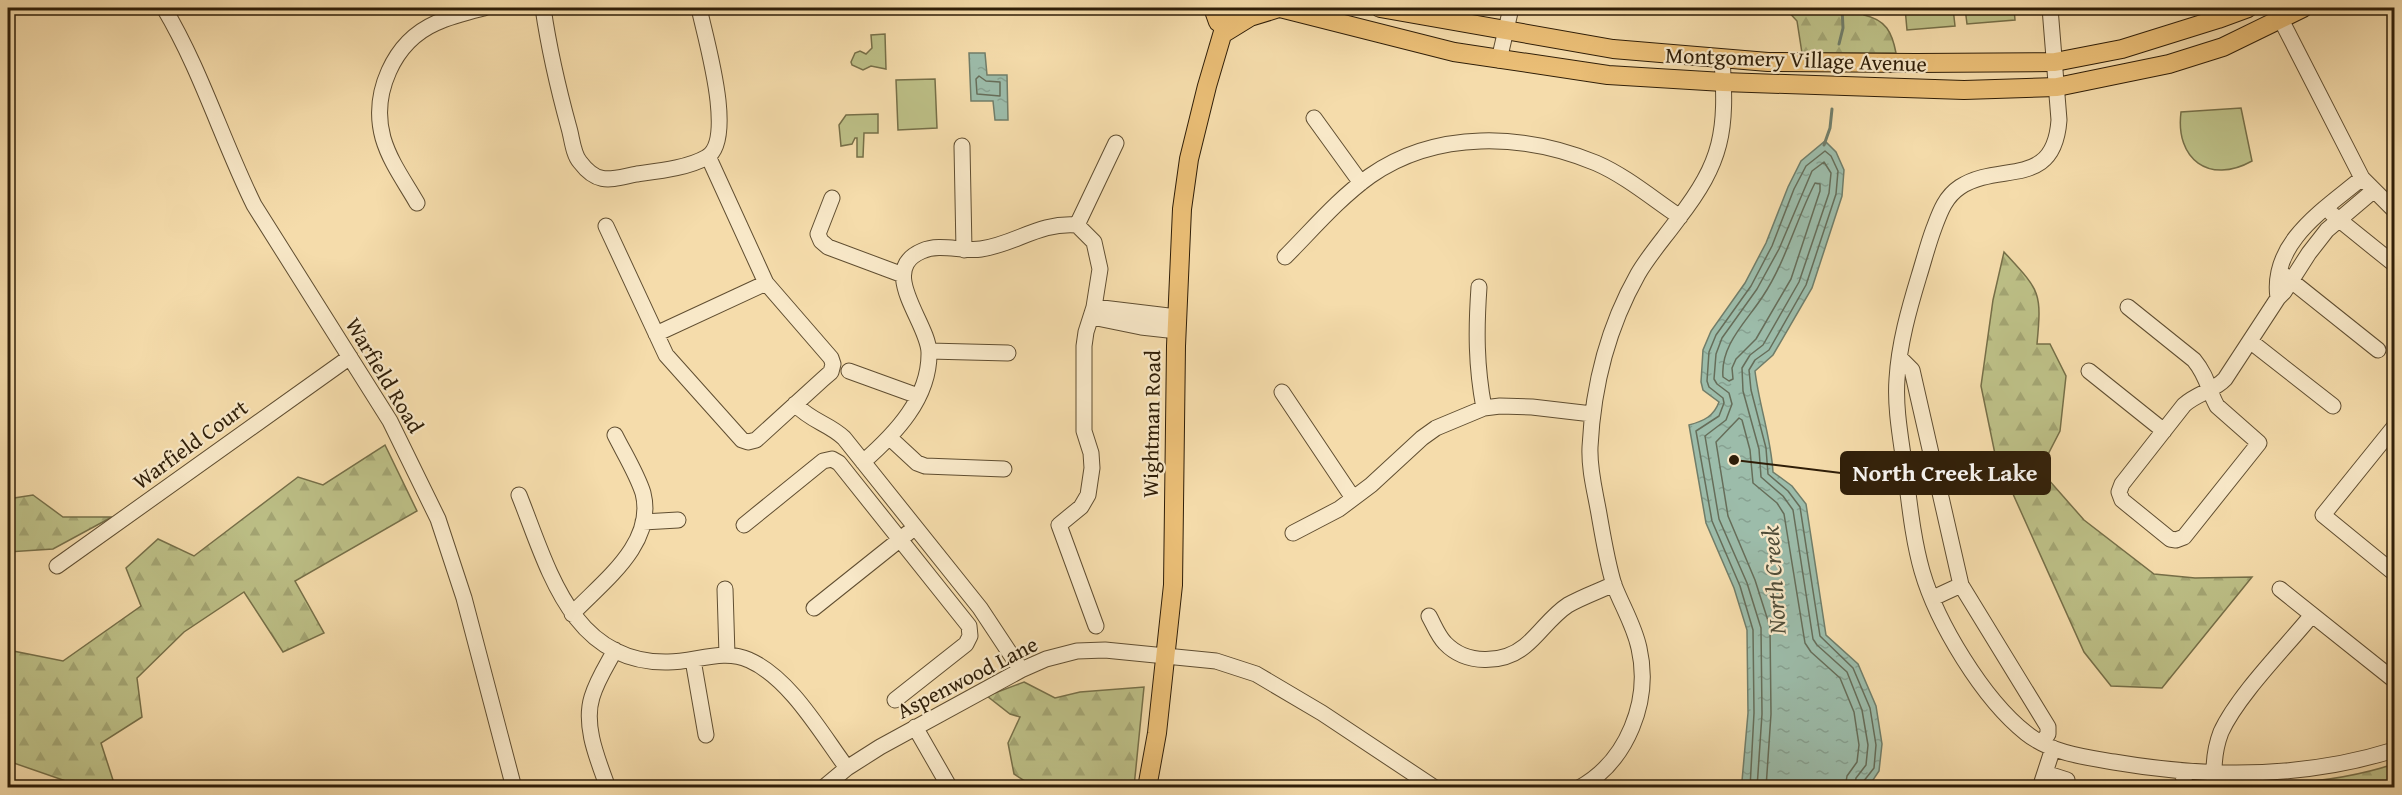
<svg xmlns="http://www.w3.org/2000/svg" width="2402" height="795" font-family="'Gentium Book Plus',serif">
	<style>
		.forest { fill: url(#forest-firs); stroke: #766f48; stroke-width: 1.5 }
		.park { fill: #bdc087; stroke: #766f48; stroke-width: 1.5 }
		.water { fill: url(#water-ripples); stroke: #707d69; stroke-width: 1.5 }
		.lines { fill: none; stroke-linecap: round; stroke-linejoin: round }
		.shore { stroke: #666d59; stroke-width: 1.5 }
		.stream { stroke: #707d69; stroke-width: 3 }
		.minor-casing { stroke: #604e31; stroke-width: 17 }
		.major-casing { stroke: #2f1e08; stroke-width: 20 }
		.minor { stroke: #f8e8c8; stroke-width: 15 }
		.major { stroke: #eabe76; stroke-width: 18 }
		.labels { text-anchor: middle; stroke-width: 4.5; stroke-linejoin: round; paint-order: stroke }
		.street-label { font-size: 22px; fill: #2f1e08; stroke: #f8e8c8 }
		.water-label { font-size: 24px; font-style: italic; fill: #504d39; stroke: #f8e8c8 }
		.leader { fill: none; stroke: #2f1e08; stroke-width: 2 }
		.callout-dot { fill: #2f1e08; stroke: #f8e8c8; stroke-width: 2 }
		.callout { fill: #2f1e08; stroke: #2f1e08; stroke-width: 2 }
		.callout-label { font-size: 24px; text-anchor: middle; font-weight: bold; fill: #fff }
	</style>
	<defs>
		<pattern id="forest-firs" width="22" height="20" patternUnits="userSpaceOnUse" patternTransform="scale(1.5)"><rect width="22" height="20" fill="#bdc087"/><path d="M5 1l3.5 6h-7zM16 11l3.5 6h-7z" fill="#a3a573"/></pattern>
		<pattern id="water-ripples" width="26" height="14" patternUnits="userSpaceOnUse" patternTransform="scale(1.5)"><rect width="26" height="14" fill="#9cbcaa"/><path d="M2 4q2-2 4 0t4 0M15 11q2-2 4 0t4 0" fill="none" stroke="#87a191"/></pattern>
	</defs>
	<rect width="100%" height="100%" fill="#f5dcab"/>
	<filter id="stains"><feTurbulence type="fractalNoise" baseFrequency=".00333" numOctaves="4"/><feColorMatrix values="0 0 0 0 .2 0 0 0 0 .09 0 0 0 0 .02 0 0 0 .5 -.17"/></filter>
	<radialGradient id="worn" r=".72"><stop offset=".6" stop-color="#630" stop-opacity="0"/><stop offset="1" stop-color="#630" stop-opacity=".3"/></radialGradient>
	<path class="forest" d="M1785,8H1862L1864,15C1886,20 1892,32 1896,53H1802L1797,21Z
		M2004,252C2040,291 2042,291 2037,344H2050L2066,376L2060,431L2040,470L2084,520L2154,574L2195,578L2252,577L2162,688L2111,686L2084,652L1995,454L1981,386L1993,300Z
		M385,445L417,511L295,581L324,633L283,652L244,592L184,632L137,678L142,717L101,743L114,783L111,787H83L8,761V650L63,661L141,606L126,568L158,539L194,556L298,477L323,485Z
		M33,495L63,517H112L53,549L8,552V499Z
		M1024,682L1055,698L1080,692L1144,687L1134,787H1034L1014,774L1008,743L1020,717L1010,714L987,696Z
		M2394,764V787L2255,788L2254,784C2302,784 2349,779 2394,764Z"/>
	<path class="park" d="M1905,8H1953L1955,26L1907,30Z
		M1965,8H2014L2015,20L1967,24Z
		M885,34L886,69L871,66L863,70L852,65L851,62L855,53L860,51L866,54L872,48L871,35Z
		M935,79L937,128L898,130L896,80Z
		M2241,108L2252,161C2209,185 2175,159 2181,112Z
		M878,114V133H864L863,157H857V138H855L852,144L841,146L839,125L846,115Z"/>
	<path class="water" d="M969,53H985L987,75H1007L1008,120H995L993,101H971Z
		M1825,141L1836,152L1844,170L1842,196L1812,288L1773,355L1755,371C1759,405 1771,437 1773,472L1792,486L1806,504L1826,635L1858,664L1876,706L1882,744L1879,771L1871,783L1863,787H1744L1742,781L1748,713L1747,630L1734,588L1706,523L1689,425C1704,421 1714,416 1719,402L1703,390L1701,382L1703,350L1711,331L1745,283L1766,243L1788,187L1801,161Z"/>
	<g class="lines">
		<path class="shore" d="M979,76L986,81L1000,82V96L977,94L976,79Z
			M1815,183L1820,184V191L1791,279L1756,339L1736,359L1732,368L1733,379L1729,381L1723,377C1720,345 1747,321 1763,296C1786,261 1796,220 1815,183Z
			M1750,788L1754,713L1753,630L1740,586L1712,521L1696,431L1719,416L1724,403L1723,398L1709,387L1707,381L1709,352L1716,335L1751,286L1772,246L1794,189L1806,166L1825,151L1831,156L1838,171L1836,194L1806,285L1769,350L1755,360L1749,370L1751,390L1766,448L1768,474L1788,491L1800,507L1820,636L1853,668L1870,708L1876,745L1874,768L1863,782L1862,788
			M1757,788L1762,714L1761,628L1747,583L1719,519L1705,436L1726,420L1732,404L1729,393L1717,384L1714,379L1716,354L1722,338L1757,289L1779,249L1812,171L1824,162L1831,173L1829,193L1799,282L1763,345L1750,355L1742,368L1743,391L1759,449L1761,477L1783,496L1793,510L1813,639L1817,645L1847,672L1862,710L1868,745L1866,765L1856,778L1854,788
			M1766,788L1771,714L1770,627L1755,580L1728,516L1716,442L1739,418L1742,420L1750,450L1753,483L1777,503L1784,514L1805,643L1811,652L1840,678L1854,712L1859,745L1857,762L1847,776L1845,788"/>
		<path class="stream" d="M1839,44L1843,28L1842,8
			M1824,145L1830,128L1832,109"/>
		<defs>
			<path id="minor" d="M164,8C201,70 222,140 254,205L390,421L438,519L464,598L514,788
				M543,8C549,49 558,88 569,128C572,138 573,154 580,162C598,186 611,179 637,174C659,171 688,168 707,157C736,139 705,37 699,8
				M2050,8L2059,120C2054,190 2000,161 1960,187C1945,197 1940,212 1934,228C1928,244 1924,260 1919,276C1909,309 1899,344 1897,379C1895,406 1900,434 1904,462C1909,498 1912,536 1922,571C1937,623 1983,699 2026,733C2051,753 2084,757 2114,762C2207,778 2305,778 2394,750
				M2275,8L2362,178L2394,210
				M1499,60L1511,8
				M1314,118L1361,183
				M962,146L964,250
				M832,198L818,234L821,241L828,247L903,275
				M417,203C405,182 390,162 383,138C371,94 393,42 436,23C451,16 468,12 484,8
				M2332,214L2394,264
				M1077,225L1116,143
				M606,226L666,355L742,440L748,442L756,440L823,379L831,372L833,364L831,358L766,283L708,156
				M1285,257C1312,230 1338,199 1370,176C1436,130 1524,133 1596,163C1626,176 1653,199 1680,217
				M2284,275L2378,350
				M1479,287C1476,330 1476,366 1484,408
				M2278,298C2270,242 2325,209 2362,178
				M1094,307L1177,317
				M2128,307L2194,360C2208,377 2208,390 2217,406L2259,443L2184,537L2176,540L2170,539L2122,500L2119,492L2122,484L2184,405C2197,393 2214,391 2225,379L2278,298L2284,292L2309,253L2327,230L2373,191
				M1092,317L1141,327L1177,331
				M656,334L766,283
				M2250,341L2333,406
				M929,351L1008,353
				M1900,358L1912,370L1961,585L2048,727V734L2042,742
				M849,371L918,396
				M2089,371L2164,431
				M1282,392L1353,498
				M795,404C812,422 828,423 844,438L980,608L1021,670
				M2394,427L2323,515L2394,573
				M890,438L917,463L925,466L1004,469
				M863,462C895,434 930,398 929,352C928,322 877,270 922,251C940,243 963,252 981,249C1016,244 1039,222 1077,225L1094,242L1100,269L1094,307L1086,332L1084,346V431L1091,453L1092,468L1088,495L1081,507L1059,525L1096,626
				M519,495C548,567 571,664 668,662C695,662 724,648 749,660C790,678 821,733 847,768
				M643,522L678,520
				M744,525L823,461L832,459L839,463L969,626L970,636L966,644L895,700
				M1293,533L1339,509L1371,485L1422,438L1436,428L1484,408L1500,406L1532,407L1592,414
				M57,566L350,357
				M725,589L727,655
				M2280,589L2394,680
				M1933,598L1961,585
				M814,608L908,533
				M572,614C602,582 656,544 643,493C637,474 624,453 615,435
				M1429,616C1434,625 1438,636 1445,643C1466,665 1503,664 1525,646C1540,634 1551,616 1568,605C1582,597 1599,591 1614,584
				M693,660L706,735
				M915,727L950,788
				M2182,771L2186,788
				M2214,772C2214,758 2216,745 2221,732C2238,695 2285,648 2312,615
				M2045,773L2067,780L2064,788
				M608,788C598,760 583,726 592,697C597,680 607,665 615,650
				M823,788L847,768L880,747L1021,670L1046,659L1077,651L1105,650L1216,661L1256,674L1322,713L1435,788
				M1579,788C1628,761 1651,700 1639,648C1634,625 1622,606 1614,585C1607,562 1603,537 1599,514C1595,491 1589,470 1590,447C1593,386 1608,327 1638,274C1649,255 1665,237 1678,219C1723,161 1727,131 1722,59
				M2040,788L2053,748"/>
			<path id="major" d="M1213,8L1218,22
				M1280,8L1454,52L1608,75L1723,82L1964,90L2057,87L2169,64L2223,47L2303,8
				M1380,8L1613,49L1768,62L1916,63L2055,62L2122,49L2218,19L2248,8
				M1224,33L1250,17L1279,8
				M1147,788L1157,733L1173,585L1176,346L1182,209L1189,159L1207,86L1230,8"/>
		</defs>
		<use href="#minor" class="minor-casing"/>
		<use href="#major" class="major-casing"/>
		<use href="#minor" class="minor"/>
		<use href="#major" class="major"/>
	</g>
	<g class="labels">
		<g class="street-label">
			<text transform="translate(1796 59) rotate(2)" y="8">Montgomery Village Avenue</text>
			<text transform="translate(385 375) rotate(59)" y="8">Warfield Road</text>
			<text transform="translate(1151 424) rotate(-89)" y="8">Wightman Road</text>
			<text transform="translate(190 444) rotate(-36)" y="8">Warfield Court</text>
			<text transform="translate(967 677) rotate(-27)" y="8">Aspenwood Lane</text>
		</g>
		<g class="water-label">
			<text transform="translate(1774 580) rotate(-94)" y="8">North Creek</text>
		</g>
	</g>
	<path class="leader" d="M1734 460L1841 473"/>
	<circle class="callout-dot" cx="1734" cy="460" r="6"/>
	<rect class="callout" x="1841" y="452" width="209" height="42" rx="6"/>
	<g class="callout-label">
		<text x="1945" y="481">North Creek Lake</text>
	</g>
	<rect width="2402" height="795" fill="none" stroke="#f5dcab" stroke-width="30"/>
	<rect x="9" y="9" width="2384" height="777" fill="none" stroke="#2f1e08" stroke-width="3"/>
	<rect x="15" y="15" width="2372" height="765" fill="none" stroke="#2f1e08" stroke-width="1.5"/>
	<rect width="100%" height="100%" filter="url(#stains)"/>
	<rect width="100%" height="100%" fill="url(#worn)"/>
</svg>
